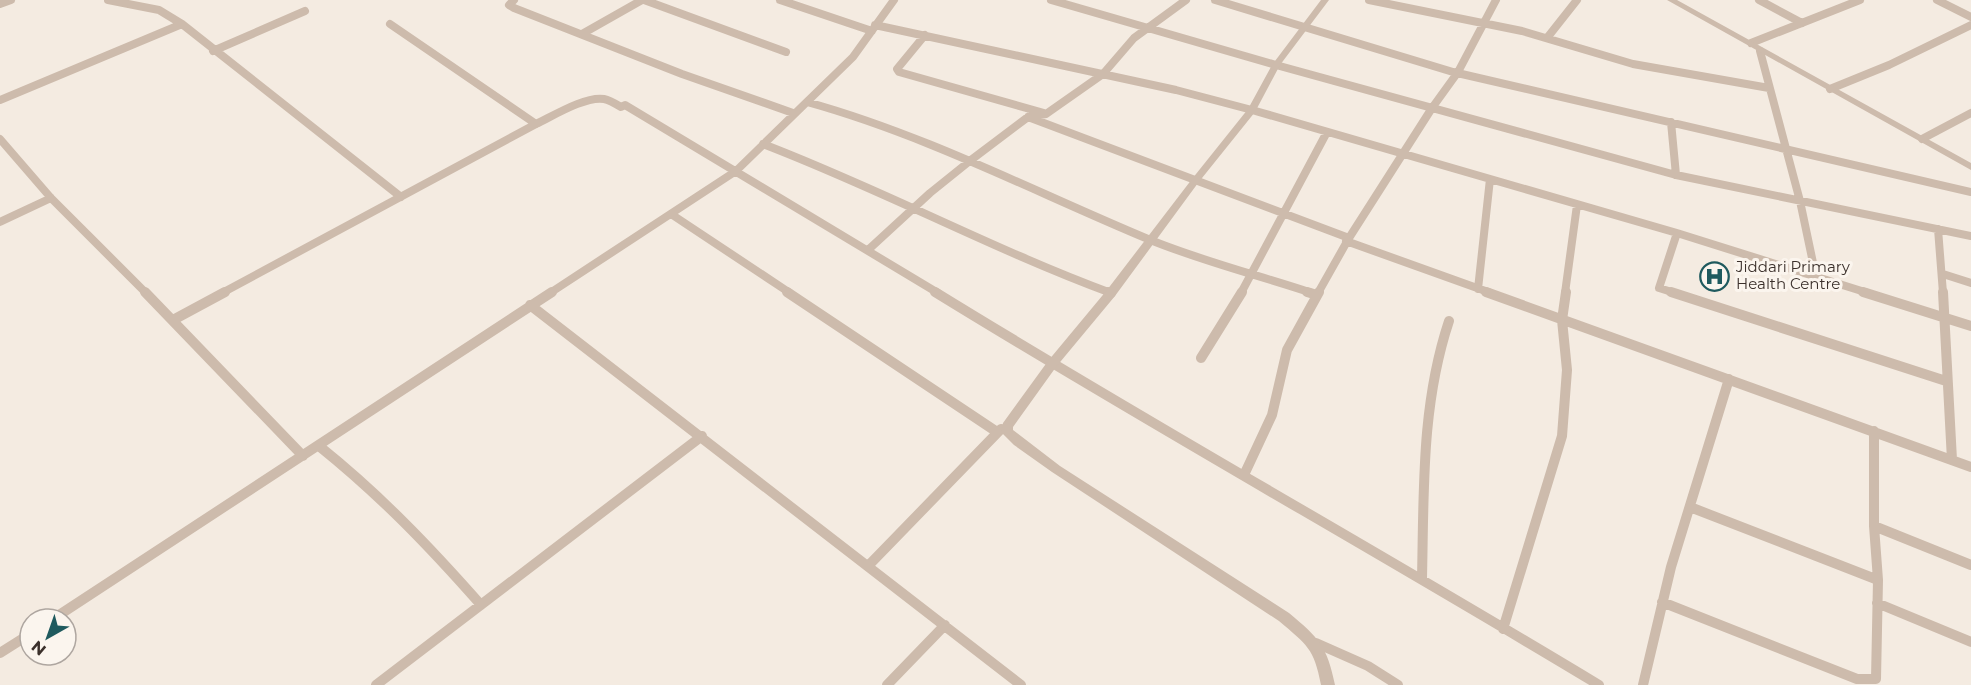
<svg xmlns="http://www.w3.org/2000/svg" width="1971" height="685" font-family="Montserrat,sans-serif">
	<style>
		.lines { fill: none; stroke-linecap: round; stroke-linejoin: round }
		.minor-far1 { stroke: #cdbbac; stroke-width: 8 }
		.minor { stroke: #cdbbac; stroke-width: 10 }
		.tertiary { fill: #cdbbac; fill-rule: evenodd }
		.labels { text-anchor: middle; stroke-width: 6; stroke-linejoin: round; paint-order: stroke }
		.poi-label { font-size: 15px; fill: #3b302b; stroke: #fbf5ee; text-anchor: start }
	</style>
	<rect width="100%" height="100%" fill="#f4ebe1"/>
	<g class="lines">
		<path class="minor-far1" d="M108,0L159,10L182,24L401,197
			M514,0L509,5L514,8L682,74L793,113
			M644,0L786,52
			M780,0L872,31
			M1051,0L1276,65L1676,175L1971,236
			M1215,0L1453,72L1971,192
			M1369,0L1522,31L1633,64L1769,88
			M1759,0L1802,23
			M1937,0L1971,17
			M0,4L11,0
			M390,24L536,124
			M875,25L1176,90L1252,110L1677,233L1868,293
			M582,34L642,0
			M925,35L897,69L899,72L1044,113
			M1547,38L1577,0
			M1751,43L1860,0
			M213,51L305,11
			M1760,51L1800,201L1816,277
			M1830,89L1889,65L1971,25
			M0,100L182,24
			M807,102C926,135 1035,192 1148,239C1201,261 1258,275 1312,293
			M1028,117L1349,238
			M1671,122L1676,175
			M0,139L51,198L146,293
			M1922,139L1971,113
			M763,144C881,189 992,249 1111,293
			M671,214L790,293
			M0,222L51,198
			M1938,229L1943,293
			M1346,241L1491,293
			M868,250L930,193L971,160L1028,117L1046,114L1103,74L1134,38L1186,0
			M1943,274L1971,283
			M1478,289L1490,179
			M222,293L536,124C553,116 585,96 604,99C609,100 616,104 621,107L625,105L938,293
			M550,293L736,171L853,57L894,0
			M1241,293L1327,132
			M1318,293L1349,238L1432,108L1458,72L1496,0
			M1565,293L1577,205
			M1675,293L1659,288L1677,233"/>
		<path class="minor" d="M145,292L303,456
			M787,292L997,432
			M935,292C1154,427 1379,552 1599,685
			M1108,292L1111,293
			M1307,292L1317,295
			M1486,292L1971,467
			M1671,292L1946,381
			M1863,292L1971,326
			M1943,292L1952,460
			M530,305L1021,685
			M173,320L225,292
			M1201,358L1242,292
			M319,446C380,495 429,546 481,605
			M1244,475L1272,415L1287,350L1319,292
			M1690,507L1878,580
			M1874,526L1971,565
			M869,565L1001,429
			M1422,578C1424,491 1421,405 1449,321
			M1662,602L1857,679H1876L1878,580L1874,526V431
			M1877,603L1971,642
			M53,619L552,292
			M1503,629L1562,436L1567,370L1562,320L1566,292
			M1316,643L1368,666L1398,685
			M0,653L30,634
			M376,685L702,436
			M887,685L945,625
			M1643,685L1671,567L1729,379"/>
		<path class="tertiary" d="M1321,0H1329L1280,65L1255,112L1198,183L1115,296L1056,367L1013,427V430L1060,466L1289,613C1319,638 1327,646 1335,685H1321C1314,648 1307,645 1279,621L1052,472L1014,445L1001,432L1003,423L1048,361L1107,290L1192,179L1248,109L1272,65Z
			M1667,0H1677L1971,163V170Z"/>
	</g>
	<defs>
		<symbol id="hospital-ring" viewBox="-11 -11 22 22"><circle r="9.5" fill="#fbf5ee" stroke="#1f5a5e" stroke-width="1.5"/><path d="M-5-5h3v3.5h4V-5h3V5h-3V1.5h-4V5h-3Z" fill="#1f5a5e"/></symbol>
	</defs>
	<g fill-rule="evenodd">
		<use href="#hospital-ring" x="1698" y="260" width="33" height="33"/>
	</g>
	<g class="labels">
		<g class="poi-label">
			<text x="1736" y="272">Jiddari Primary<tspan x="1736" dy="17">Health Centre</tspan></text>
		</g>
	</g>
	<g transform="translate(48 637) rotate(220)"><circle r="28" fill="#fbf5ee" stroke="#aea6a0" stroke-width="1.5"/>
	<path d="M0-4.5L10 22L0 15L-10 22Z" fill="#1f5a5e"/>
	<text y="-9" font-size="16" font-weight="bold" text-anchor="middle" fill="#3b302b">N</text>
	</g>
</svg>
